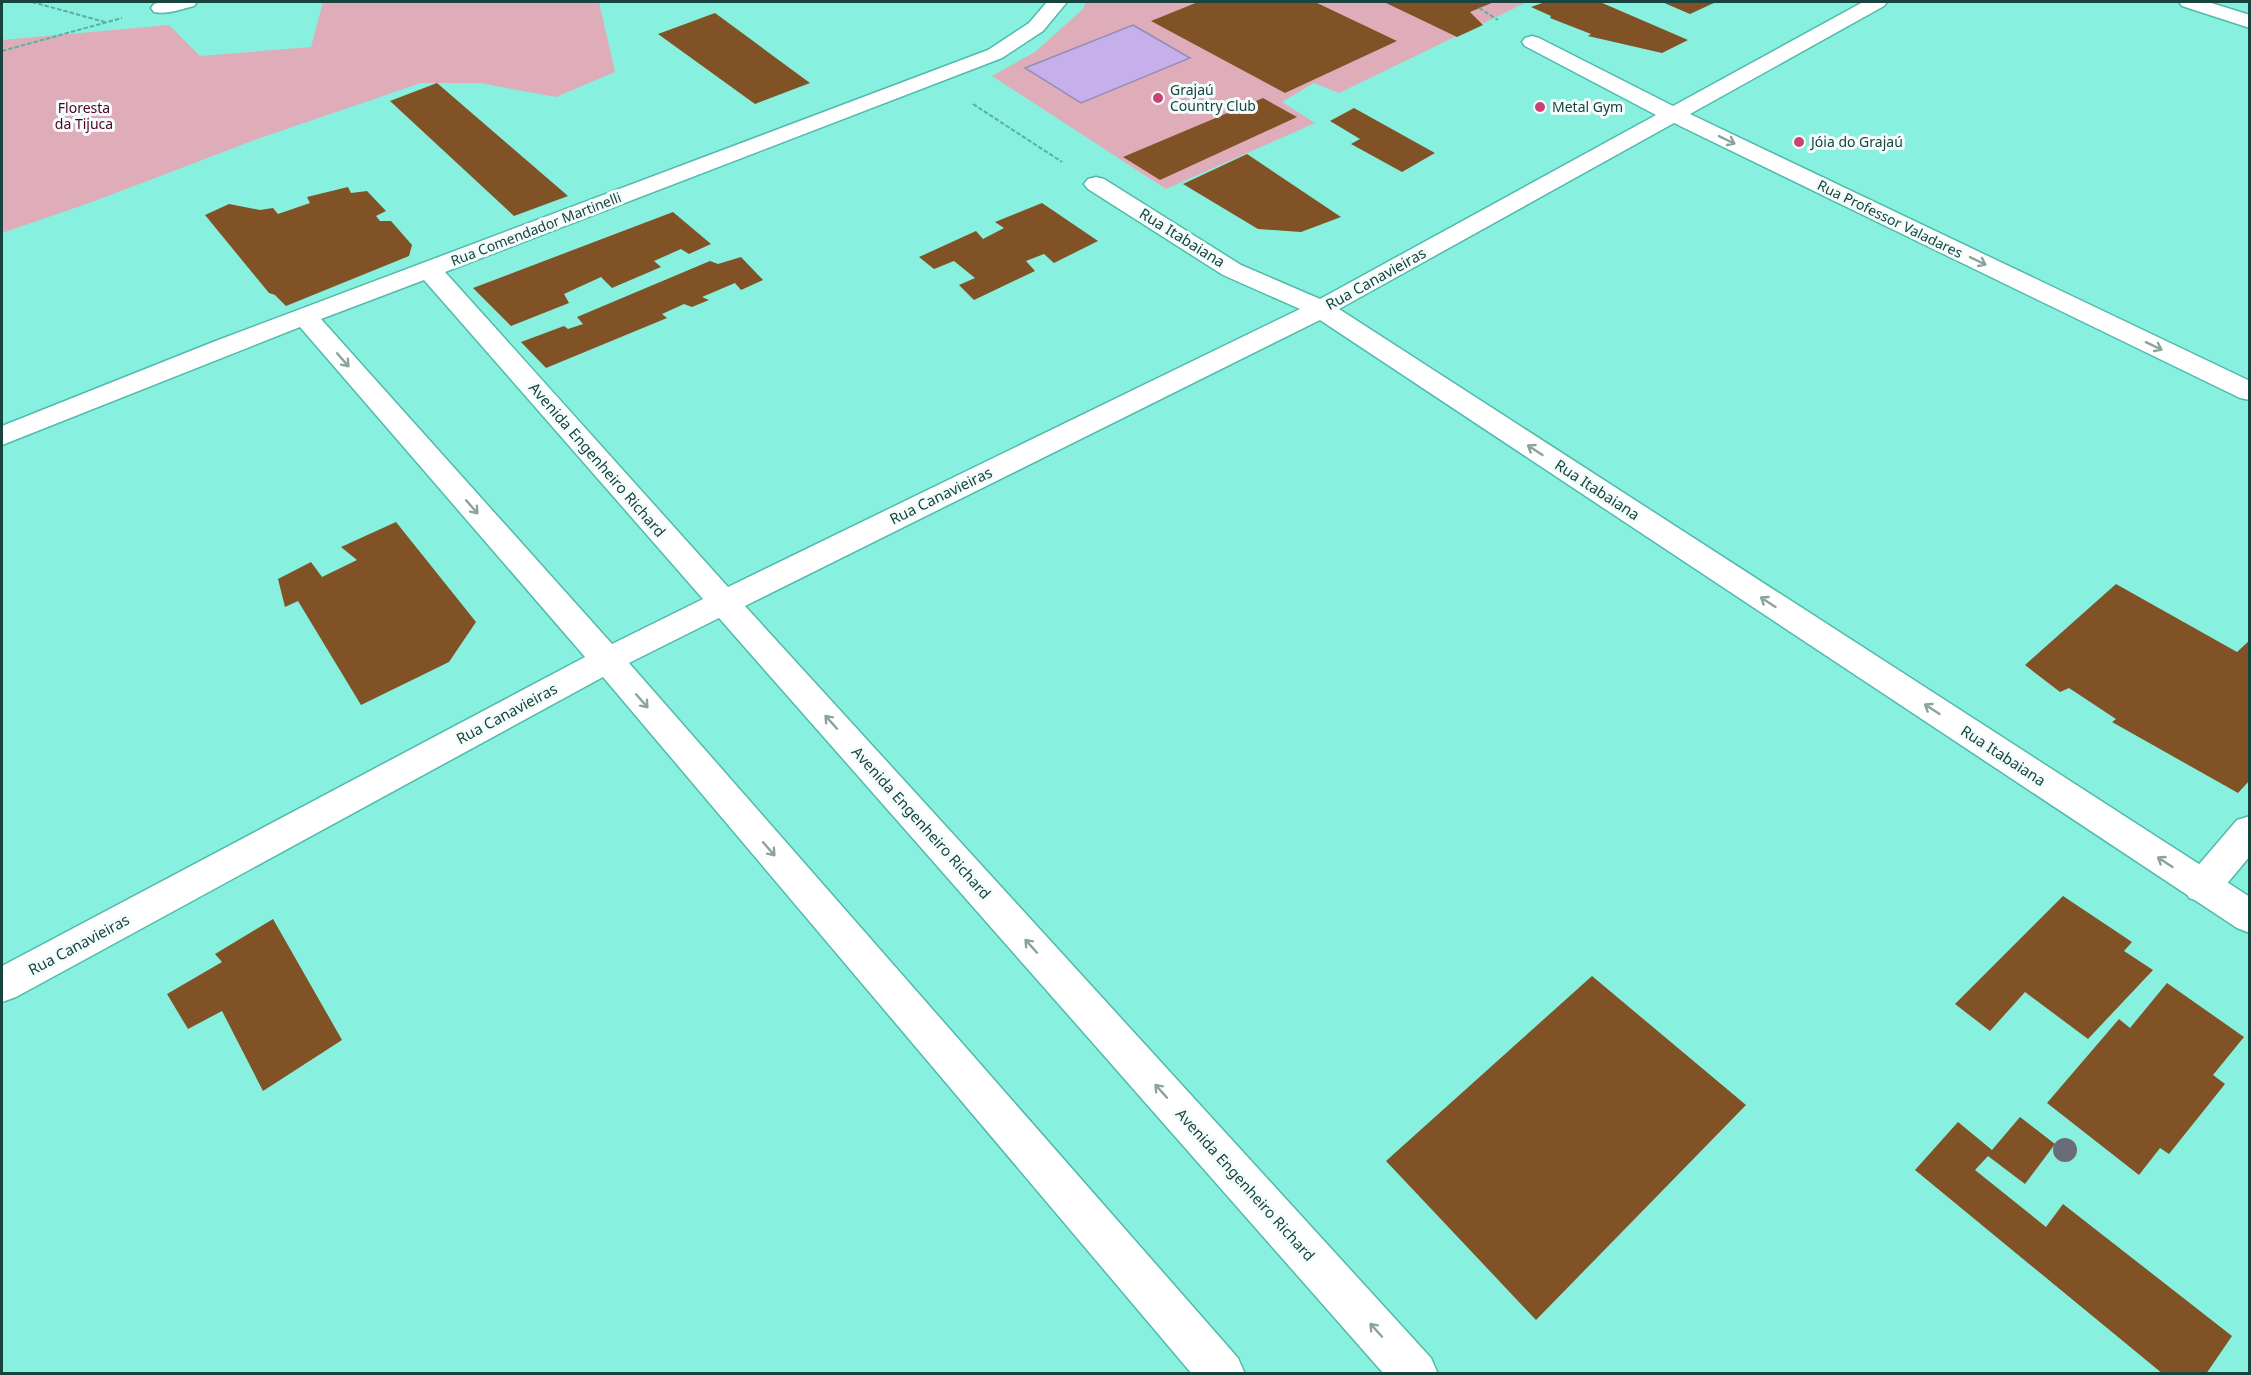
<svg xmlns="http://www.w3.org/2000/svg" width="2251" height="1375" font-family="'Noto Sans',sans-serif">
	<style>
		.green { fill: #deadb9 }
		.water { fill: #c6afea; stroke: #928fb6; stroke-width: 1.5 }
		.building { fill: #805226 }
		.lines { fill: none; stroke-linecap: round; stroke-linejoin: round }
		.service-casing { stroke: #50baab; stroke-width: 3 }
		.minor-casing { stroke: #50baab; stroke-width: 3 }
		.path { stroke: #5dafa2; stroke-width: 2; stroke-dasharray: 4.5 2; stroke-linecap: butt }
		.service { fill: #fff; fill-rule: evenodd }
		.minor { fill: #fff; fill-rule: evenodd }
		.tree { fill: #6a6c78 }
		.oneway { stroke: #8ba29e }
		.poi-dot { fill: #cd4173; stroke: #f4fdfc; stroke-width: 2 }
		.labels { text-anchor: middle; stroke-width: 6; stroke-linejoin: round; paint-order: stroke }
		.far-poi-label { font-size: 14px; fill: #17443e; stroke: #f4fdfc; text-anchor: start }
		.far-park-label { font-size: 14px; fill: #520024; stroke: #f4fdfc }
		.far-street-label { font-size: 14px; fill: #17443e; stroke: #f4fdfc }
		.street-label { font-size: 15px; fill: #17443e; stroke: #f4fdfc }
	</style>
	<rect width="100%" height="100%" fill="#88f0df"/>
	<path class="green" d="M323,2H599L615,72L556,97L480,83H421L260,138L92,202L2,233V40L169,25L200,56L311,47Z
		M1086,2H1527L1339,93L1314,83L1282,102L1315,123L1166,189L992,76L1035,52L1083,9Z"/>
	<path class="water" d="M1133,25L1190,58L1081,103L1025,68Z"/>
	<path class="building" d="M1198,2H1315L1397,41L1285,93L1151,21Z
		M1384,2L1426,3L1494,2L1470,12L1483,25L1457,37Z
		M1545,2H1600L1688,40L1662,53L1588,36L1591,34L1550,18L1551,16L1531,7Z
		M1662,2H1716L1690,14Z
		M715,13L810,83L755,104L658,34Z
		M437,83L568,196L514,216L390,101Z
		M1263,98L1297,117L1160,180L1123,157Z
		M1354,108L1435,153L1402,172L1351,144L1360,139L1330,121Z
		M1247,154L1341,217L1301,232L1258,229L1183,184Z
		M348,187L351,193L367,191L386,211L376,216L380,221H391L412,245L409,256L286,306L275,295L269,293L205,215L229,204L260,210L273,208L278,214L310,203L307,197Z
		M1042,203L1098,241L1054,263L1044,254L1026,261L1035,271L974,300L959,285L975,278L954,261L934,269L919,257L976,231L983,239L1004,228L995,222Z
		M673,212L711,244L689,254L681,249L654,261L661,267L612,288L601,277L564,294L569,303L511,326L473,288Z
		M741,257L763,280L741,290L735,283L702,297L709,300L692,307L684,304L662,314L667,318L546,368L521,342L564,326L568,329L583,324L577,317L710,261L718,264Z
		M396,522L476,622L449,662L361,705L298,601L285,607L278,579L311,562L322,577L357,560L341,547Z
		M2116,584L2237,652L2250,640V780L2238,793L2112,722L2116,719L2069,688L2060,692L2025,665Z
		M2063,896L2132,942L2124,951L2153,970L2088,1039L2025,992L1990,1031L1955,1004Z
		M273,919L342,1040L263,1091L222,1011L188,1029L167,994L222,962L215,954Z
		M1592,976L1746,1105L1536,1320L1386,1161Z
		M2167,983L2244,1037L2213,1075L2225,1084L2169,1154L2160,1148L2139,1175L2047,1103L2119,1019L2130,1028Z
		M2020,1117L2055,1144L2025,1184L1988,1156L1975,1170L2046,1227L2063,1204L2232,1336L2206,1374H2163L1915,1170L1958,1122L1992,1150Z"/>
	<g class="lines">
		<defs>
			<path id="service" d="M2250,816V856L2215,898L2202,902L2189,898L2184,887L2189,876L2237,820Z"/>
			<path id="minor" d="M161,2H197L194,6C181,9 167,15 154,12L151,8L154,4Z
				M1047,2H1067L1043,31L1002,58L445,272L728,587L1300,309L1223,275L1088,189L1084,184L1088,179L1096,177L1104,179L1241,265L1320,299L1656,115L1525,46L1522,42L1525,38L1532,36L1539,38L1673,106L1863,2H1887L1884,6L1690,114L2250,381V400L2240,398L1674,123L1339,309L2250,897V933L2237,928L1320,320L745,606L1431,1358L1438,1374H1384L719,618L629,663L1238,1358L1245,1374H1192L603,677L16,997L2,1002V966L585,657L300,327L2,445V426L213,342L988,50L1029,23ZM424,280L703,599L612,644L321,319Z
				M2179,2H2208L2250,15V28L2182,6Z"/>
		</defs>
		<use href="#service" class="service-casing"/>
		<use href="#minor" class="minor-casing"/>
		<path class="path" d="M32,2L105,22
			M1479,8L1498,20
			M2,51L122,18
			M973,104L1062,162"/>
		<use href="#service" class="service"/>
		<use href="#minor" class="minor"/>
	</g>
	<circle class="tree" cx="2065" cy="1150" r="12"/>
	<defs><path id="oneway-shaft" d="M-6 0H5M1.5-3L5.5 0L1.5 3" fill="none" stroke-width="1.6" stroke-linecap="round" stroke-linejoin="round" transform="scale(1.5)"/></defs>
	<g class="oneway">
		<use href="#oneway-shaft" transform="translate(1727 140) rotate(26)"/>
		<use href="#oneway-shaft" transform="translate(1978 261) rotate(26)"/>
		<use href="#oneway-shaft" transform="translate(2154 346) rotate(26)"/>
		<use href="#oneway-shaft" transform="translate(343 360) rotate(49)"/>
		<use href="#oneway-shaft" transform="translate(1535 450) rotate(-147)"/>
		<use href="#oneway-shaft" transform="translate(472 507) rotate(49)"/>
		<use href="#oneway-shaft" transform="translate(1768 602) rotate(-147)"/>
		<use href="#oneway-shaft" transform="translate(642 701) rotate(49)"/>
		<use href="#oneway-shaft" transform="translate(1932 709) rotate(-147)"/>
		<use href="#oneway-shaft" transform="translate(831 722) rotate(-132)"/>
		<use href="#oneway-shaft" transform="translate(769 849) rotate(49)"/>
		<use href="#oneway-shaft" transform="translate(2165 862) rotate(-147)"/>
		<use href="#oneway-shaft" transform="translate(1031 946) rotate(-132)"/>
		<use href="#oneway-shaft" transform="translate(1161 1091) rotate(-132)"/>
		<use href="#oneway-shaft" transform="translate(1376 1330) rotate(-132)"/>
	</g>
	<g class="poi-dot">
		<circle cx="1158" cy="98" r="6"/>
		<circle cx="1540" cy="107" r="6"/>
		<circle cx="1799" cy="142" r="6"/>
	</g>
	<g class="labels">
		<g class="far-poi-label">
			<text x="1170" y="95">Grajaú<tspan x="1170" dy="16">Country Club</tspan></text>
			<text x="1552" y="112">Metal Gym</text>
			<text x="1811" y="147">Jóia do Grajaú</text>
		</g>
		<g class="far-park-label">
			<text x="84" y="113">Floresta<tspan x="84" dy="16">da Tijuca</tspan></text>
		</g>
		<g class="far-street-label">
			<text transform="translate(1890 219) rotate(26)" y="5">Rua Professor Valadares</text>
			<text transform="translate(536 229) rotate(-21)" y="5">Rua Comendador Martinelli</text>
		</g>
		<g class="street-label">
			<text transform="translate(1182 238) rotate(32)" y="5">Rua Itabaiana</text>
			<text transform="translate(1376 279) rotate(-29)" y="5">Rua Canavieiras</text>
			<text transform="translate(597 460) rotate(49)" y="5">Avenida Engenheiro Richard</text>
			<text transform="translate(1597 490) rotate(33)" y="5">Rua Itabaiana</text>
			<text transform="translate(941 496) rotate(-26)" y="5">Rua Canavieiras</text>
			<text transform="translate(507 714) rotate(-28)" y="5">Rua Canavieiras</text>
			<text transform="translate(2003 756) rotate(33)" y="5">Rua Itabaiana</text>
			<text transform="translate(921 823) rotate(48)" y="5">Avenida Engenheiro Richard</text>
			<text transform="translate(79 945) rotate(-28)" y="5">Rua Canavieiras</text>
			<text transform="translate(1245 1185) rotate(48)" y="5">Avenida Engenheiro Richard</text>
		</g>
	</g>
	<rect width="2251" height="1375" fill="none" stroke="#17443e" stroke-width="6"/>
</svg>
